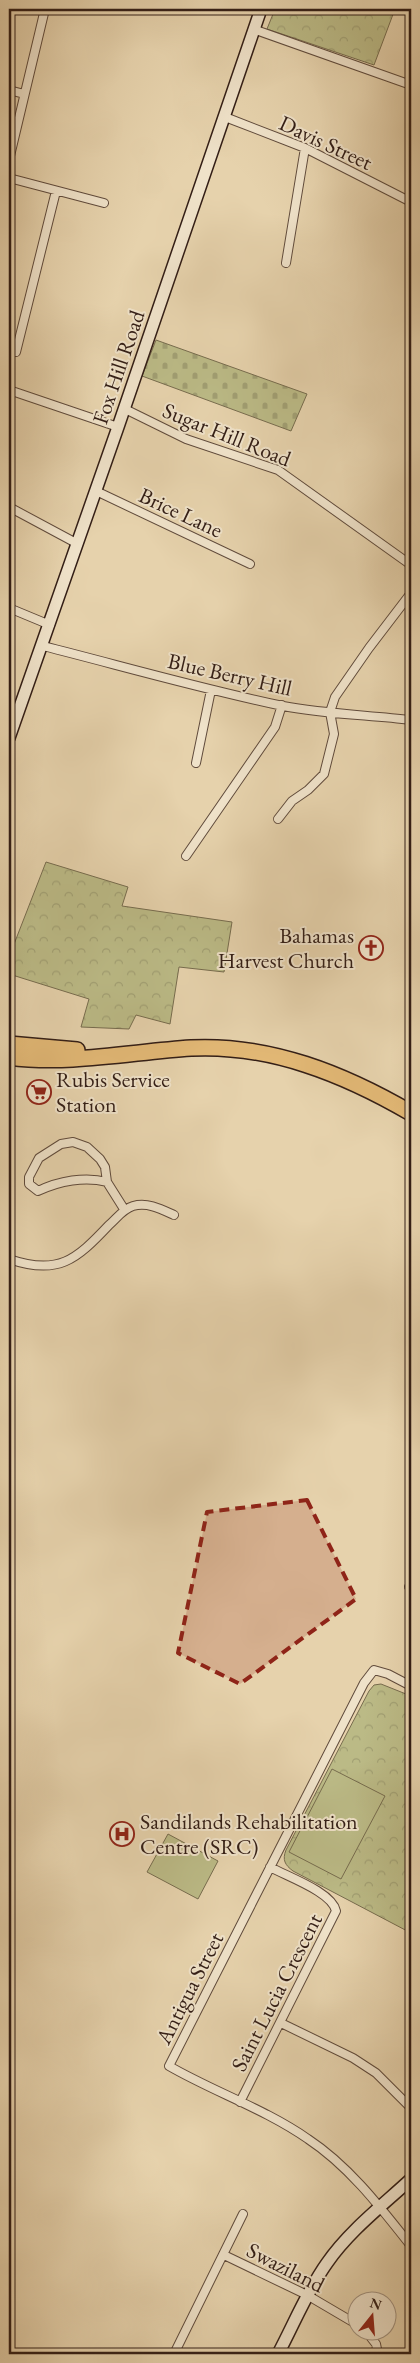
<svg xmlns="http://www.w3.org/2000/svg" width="420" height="2363" font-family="'EB Garamond',serif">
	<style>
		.forest { fill: url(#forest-crowns); stroke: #776c4e }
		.cemetery { fill: url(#cemetery-stones); stroke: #776c4e }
		.garden { fill: #bbba86; stroke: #776c4e }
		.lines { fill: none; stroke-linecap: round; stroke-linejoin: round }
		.street-casing { stroke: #604b3c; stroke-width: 10 }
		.secondary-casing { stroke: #331e16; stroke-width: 14 }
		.highway-casing { stroke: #331e16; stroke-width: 18 }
		.street { stroke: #efe2c9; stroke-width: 8 }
		.secondary { stroke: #efe2c9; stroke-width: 11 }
		.highway { stroke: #e3b976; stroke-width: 15 }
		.marked { fill: #8f2418; fill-opacity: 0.2; stroke: #8f2418; stroke-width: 4; stroke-dasharray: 10 6; stroke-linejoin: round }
		.labels { text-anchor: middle; stroke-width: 4; stroke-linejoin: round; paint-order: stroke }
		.street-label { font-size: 22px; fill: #331e16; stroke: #efe2c9 }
		.poi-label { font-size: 22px; fill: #331e16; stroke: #efe2c9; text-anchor: start }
	</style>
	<defs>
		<pattern id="forest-crowns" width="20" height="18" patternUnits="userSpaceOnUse" patternTransform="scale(1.25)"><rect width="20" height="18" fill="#bbba86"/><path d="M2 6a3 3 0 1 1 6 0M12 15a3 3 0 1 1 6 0" fill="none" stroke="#a19f73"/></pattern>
		<pattern id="cemetery-stones" width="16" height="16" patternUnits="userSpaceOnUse" patternTransform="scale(1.25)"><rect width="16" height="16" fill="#bbba86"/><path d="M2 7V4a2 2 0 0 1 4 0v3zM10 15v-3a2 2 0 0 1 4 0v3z" fill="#a19f73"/></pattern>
	</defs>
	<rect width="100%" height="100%" fill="#e6d2ac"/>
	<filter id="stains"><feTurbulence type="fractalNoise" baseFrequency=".004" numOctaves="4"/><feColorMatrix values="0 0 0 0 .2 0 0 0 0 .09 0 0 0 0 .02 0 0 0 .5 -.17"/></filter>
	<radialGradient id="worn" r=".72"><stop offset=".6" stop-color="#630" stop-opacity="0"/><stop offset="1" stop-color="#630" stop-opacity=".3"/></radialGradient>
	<path class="forest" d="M275,9H395L374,65L267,29Z
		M46,862L128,887L122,906L232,922L224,972L179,967L170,1024L136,1015L129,1029L81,1027L89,999L9,974V957Z
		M381,1684L411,1696V1933L293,1871C285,1865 282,1860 286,1850L369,1691L374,1685Z"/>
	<path class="cemetery" d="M156,340L307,394L291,431L142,376Z"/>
	<path class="garden" d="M332,1769L385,1796L341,1879L289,1852Z
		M168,1834L218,1861L198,1899L147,1872Z"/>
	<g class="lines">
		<defs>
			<path id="street" d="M253,29L411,85
				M9,90L24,94
				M225,117L305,148L411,202
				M9,160L45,9
				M9,178L104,203
				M286,263L305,148
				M16,352L56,191
				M9,390L118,427
				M125,409L186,439L278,470L411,565
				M96,491L250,564
				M9,507L78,544
				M9,608L50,625
				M43,646C122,666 202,689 283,706C325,714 368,715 411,720
				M196,763L211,690
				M278,819L292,801L308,790L324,774L334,734L330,712L335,697L369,648L411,593
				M186,856L275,727L282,705
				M107,1182C85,1176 59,1181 38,1191L29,1184V1177L39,1158L61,1144L73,1142L87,1147L100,1159L105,1167L107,1182L124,1209
				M9,1259C58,1276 76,1260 109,1225C117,1218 123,1209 133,1206C148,1202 161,1209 174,1215
				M411,1583L409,1587H411
				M411,1686L388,1674L374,1670L364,1683L169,2066C214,2092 265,2109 308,2139C349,2166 381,2208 411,2246
				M281,2023L353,2058L376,2073L411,2108
				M240,2102L336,1911C332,1892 288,1877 270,1867
				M224,2255L307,2295L358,2325
				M365,2330L376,2344L378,2354
				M174,2354L243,2214"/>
			<path id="secondary" d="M9,738L118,427L261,9
				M278,2354C294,2324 307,2291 327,2263C349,2231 383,2205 411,2179"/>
			<path id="highway" d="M9,1044L77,1050
				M9,1057C69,1065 131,1052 191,1048C270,1044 344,1074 411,1113"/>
		</defs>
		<use href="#street" class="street-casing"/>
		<use href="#secondary" class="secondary-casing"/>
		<use href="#highway" class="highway-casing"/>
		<use href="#street" class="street"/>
		<use href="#secondary" class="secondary"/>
		<use href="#highway" class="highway"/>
	</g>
	<path class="marked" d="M307,1500L356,1599L240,1684L178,1653L207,1512Z"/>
	<defs>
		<symbol id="church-ring" viewBox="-11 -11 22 22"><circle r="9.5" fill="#efe2c9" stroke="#8f2418" stroke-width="1.5"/><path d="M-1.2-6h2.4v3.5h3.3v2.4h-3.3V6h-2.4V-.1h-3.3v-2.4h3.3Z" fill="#8f2418"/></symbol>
		<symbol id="supermarket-ring" viewBox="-11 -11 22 22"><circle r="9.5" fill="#efe2c9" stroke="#8f2418" stroke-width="1.5"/><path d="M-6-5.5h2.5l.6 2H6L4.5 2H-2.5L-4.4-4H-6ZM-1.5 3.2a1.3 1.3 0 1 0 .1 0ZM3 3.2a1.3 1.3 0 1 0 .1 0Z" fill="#8f2418"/></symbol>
		<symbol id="hospital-ring" viewBox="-11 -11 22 22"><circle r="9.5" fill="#efe2c9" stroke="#8f2418" stroke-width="1.5"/><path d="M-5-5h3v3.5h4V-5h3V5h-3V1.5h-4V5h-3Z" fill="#8f2418"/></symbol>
	</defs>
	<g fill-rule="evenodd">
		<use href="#church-ring" x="357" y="934" width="28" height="28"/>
		<use href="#supermarket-ring" x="25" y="1078" width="28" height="28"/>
		<use href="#hospital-ring" x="108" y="1820" width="28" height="28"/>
	</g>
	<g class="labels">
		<g class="street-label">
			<text transform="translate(326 142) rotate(25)" y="8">Davis Street</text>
			<text transform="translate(118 367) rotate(-71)" y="8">Fox Hill Road</text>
			<text transform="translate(227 434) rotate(22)" y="8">Sugar Hill Road</text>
			<text transform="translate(181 512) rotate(25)" y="8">Brice Lane</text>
			<text transform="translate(230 674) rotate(13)" y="8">Blue Berry Hill</text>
			<text transform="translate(189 1988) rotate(-63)" y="8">Antigua Street</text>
			<text transform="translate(276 1992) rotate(-63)" y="8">Saint Lucia Crescent</text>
			<text transform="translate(286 2267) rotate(27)" y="8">Swaziland</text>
		</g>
		<g class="poi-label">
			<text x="354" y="943" text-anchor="end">Bahamas<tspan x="354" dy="25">Harvest Church</tspan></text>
			<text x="56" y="1087">Rubis Service<tspan x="56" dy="25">Station</tspan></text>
			<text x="140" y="1829">Sandilands Rehabilitation<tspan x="140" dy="25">Centre (SRC)</tspan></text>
		</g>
	</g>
	<rect width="420" height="2363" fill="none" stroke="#e6d2ac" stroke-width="30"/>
	<rect x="10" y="10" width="400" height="2343" fill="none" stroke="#331e16" stroke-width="2.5"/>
	<rect x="15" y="15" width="390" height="2333" fill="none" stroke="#331e16"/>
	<g transform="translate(372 2316) rotate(17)"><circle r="24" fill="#efe2c9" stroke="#a49481"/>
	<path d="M0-4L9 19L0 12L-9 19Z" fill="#8f2418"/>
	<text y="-8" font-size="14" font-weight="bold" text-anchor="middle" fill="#331e16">N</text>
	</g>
	<rect width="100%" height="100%" filter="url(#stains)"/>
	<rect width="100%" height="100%" fill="url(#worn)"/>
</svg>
